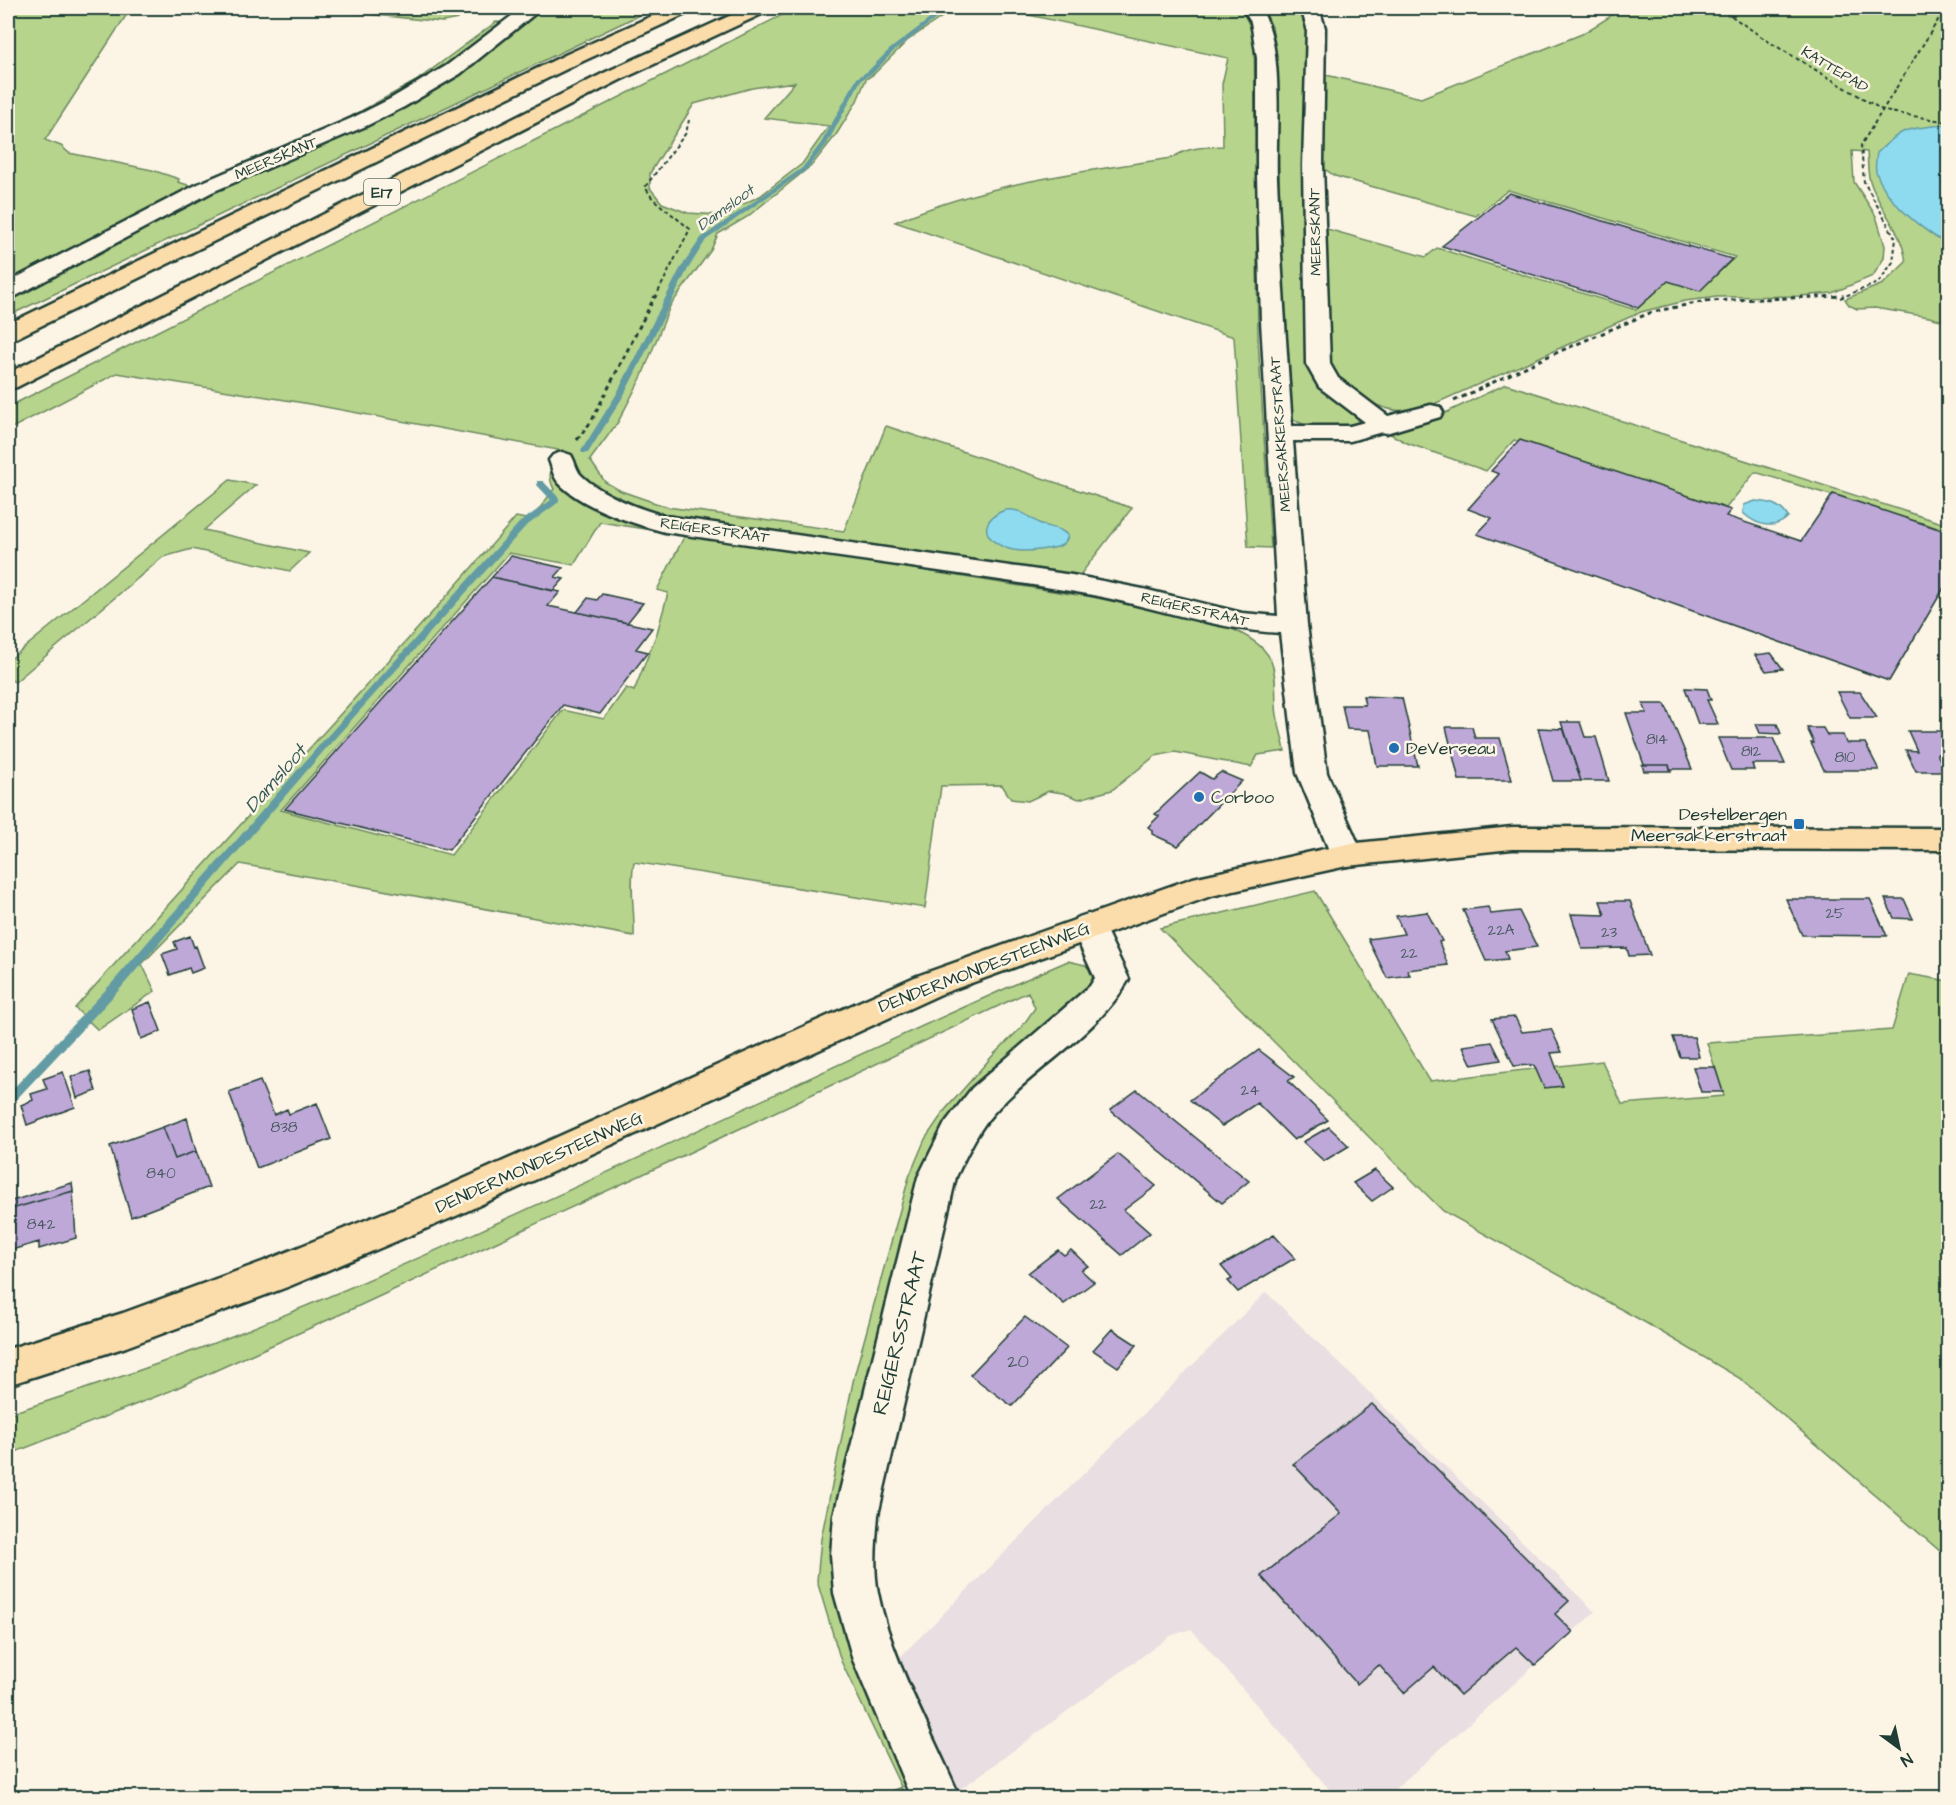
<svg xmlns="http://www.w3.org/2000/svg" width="1956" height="1805" font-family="'Architects Daughter',sans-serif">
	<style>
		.built { fill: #e9dee1 }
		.green { fill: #b7d48c; stroke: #6b8860; stroke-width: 1.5; fill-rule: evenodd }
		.water { fill: #8edaef; stroke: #629ba4; stroke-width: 1.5 }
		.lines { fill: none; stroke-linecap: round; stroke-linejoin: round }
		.stream { fill: #629ba4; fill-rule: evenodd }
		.building { fill: #bea8d7; stroke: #1f3d34; stroke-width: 1.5 }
		.minor-casing { stroke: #1f3d34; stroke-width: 5 }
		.major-casing { stroke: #1f3d34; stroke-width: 5 }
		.highway-casing { stroke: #1f3d34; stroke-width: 5 }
		.path-far1 { stroke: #1f3d34; stroke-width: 2; stroke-dasharray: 4 3; stroke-linecap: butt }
		.path { stroke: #1f3d34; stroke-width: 3; stroke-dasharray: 4.5 4; stroke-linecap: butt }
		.minor { fill: #fcf5e5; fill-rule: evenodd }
		.major { fill: #fbddab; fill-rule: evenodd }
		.highway { fill: #fbddab; fill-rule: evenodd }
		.poi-dot { fill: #1f6fb2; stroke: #fcf5e5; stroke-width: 2 }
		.labels { text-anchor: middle; stroke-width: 5; stroke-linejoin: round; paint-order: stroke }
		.far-street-label { font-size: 15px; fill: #1f3d34; stroke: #fcf5e5 }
		.number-label { font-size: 15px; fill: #47585d }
		.shield { fill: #fcf5e5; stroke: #617469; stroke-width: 1.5 }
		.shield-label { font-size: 16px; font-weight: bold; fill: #1f3d34 }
		.far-water-label { font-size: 16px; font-style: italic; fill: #355c59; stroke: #fcf5e5 }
		.poi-label { font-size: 18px; fill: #1f3d34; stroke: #fcf5e5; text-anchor: start }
		.street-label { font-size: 18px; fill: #1f3d34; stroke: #fcf5e5 }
		.near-number-label { font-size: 18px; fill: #47585d }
		.water-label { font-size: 20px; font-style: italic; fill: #355c59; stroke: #fcf5e5 }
		.near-street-label { font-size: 21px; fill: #1f3d34; stroke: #fcf5e5 }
	</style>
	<rect width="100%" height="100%" fill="#fcf5e5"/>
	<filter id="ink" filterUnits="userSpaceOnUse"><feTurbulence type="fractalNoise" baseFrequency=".0167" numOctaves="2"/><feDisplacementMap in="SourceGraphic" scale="12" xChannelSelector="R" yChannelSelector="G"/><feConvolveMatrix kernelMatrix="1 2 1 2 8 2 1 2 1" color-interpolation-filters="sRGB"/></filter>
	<g filter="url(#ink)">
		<path class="built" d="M1266,1292L1595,1612L1386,1797H1336L1191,1629L1170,1636L954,1794L894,1663Z"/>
		<path class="green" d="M8,8H131L45,140L61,146L69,153L152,170L179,179L178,182L198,188L8,284Z
			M309,8H418L457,10L462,13L458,19L442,22Z
			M541,8H654L8,316V295L478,57Z
			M796,8H955L907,41L874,74L866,79L857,101L836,135L812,165L747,217L718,234L711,250L670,306L642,376L618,422L590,460L605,482L621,491L667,507L844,531L886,426L1132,508L1077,579L834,556L1077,595L1091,594C1133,603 1254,618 1271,661C1278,678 1274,697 1277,715C1279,727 1283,739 1285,751L1258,755L1251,767L1175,752L1155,756L1112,790L1079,799L1063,793L1049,791L1028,801L1011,799L1002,785L941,786L925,908L634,862C629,887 635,910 634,936L240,864L142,964L155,991L98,1030L75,1008L438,606L516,517L531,520L554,489C547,477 551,462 558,450L304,403L117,373L8,430V407ZM795,82L764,118L829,126L802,164L760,196L720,215L688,213L662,203L650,188V173L694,104L752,88ZM600,522L685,535L657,590L668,593L657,633L634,691L626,688L604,719L563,710L451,855L281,810L509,553L574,565Z
			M996,8H1241L1254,35L1258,339L1271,548L1248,547L1234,337L895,222C985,184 1076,172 1172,158C1187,147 1205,147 1223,146L1222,84L1228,58Z
			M1263,8H1305L1308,12L1311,357L1358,414V423L1352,426L1309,427L1292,419L1282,268L1275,52L1272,27Z
			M1620,8H1948V126L1942,125L1876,171C1894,203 1916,226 1948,245V322L1929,317L1875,308L1857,309L1849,305L1845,299L1883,284L1906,262C1901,227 1879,210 1870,181C1867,172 1868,161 1867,152L1852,151L1854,182L1876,216L1885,246L1884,258L1873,276L1832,293L1800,296L1717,297L1685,301L1641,312L1425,408C1382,419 1360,396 1328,371L1320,227L1426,257L1437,248L1636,310L1668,281L1700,290L1735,257L1508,190L1476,216L1335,176L1320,166L1322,74L1421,98L1582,34L1608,18Z
			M496,22L508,23L477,48L394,101L328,129L416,81Z
			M1506,384L1948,525V531L1755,472L1726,508L1514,440L1486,471L1407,443L1390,434L1437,417Z
			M230,480L256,485L204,530L309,553L290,571L192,549L163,557L15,682L8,679V661Z
			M1315,891L1430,1081L1602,1061L1622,1104L1724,1096L1707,1043L1892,1030L1909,974L1948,981V1558L1741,1379L1646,1323L1443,1211L1160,928Z
			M1068,961L1085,965L1094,973L1090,984L1075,1003L989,1075L836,1546L912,1781L901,1787L906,1797H877L901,1787L841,1661L817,1581L821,1539L854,1377L909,1177L925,1139L945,1110L995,1053L1021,1028L1035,1008L1028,992L680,1157L350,1310L170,1391L8,1455V1414C83,1390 159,1365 232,1336C516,1224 788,1082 1068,961Z"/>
		<path class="water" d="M1942,125L1948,126V245C1922,229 1887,203 1876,172C1875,167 1876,159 1877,153C1903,127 1906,129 1942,125Z
			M1755,501C1769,502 1780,504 1788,517C1774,531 1756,525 1743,513L1744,505Z
			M1005,510C1023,508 1027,518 1041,524C1051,529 1061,527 1068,536C1065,547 1055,548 1046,549C1035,551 1024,552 1013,550C986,544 974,522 1005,510Z"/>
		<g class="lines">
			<path class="stream" d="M944,8H950L894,51L873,73L861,80L827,144L806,170L706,240L688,269L624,395L588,453H582L581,451L616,395L680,269L701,238L802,168L821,143L857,78L868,71L890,49Z
				M537,481H543L559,498V502L525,527L328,746L120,989L12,1104L8,1105V1094L112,983L322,742L519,523L551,500L537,485Z"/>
		</g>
		<path class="building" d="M1509,193L1732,259L1700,291L1668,281L1638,308L1442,246Z
			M1520,440L1731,510L1726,516L1801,541L1833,494L1948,532V581L1889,681L1477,534L1492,518L1468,509L1499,474L1491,471Z
			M511,556L563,568L555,577L564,579L553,591L492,577Z
			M492,577L560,592L548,606L652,628L636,649L648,652L600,714L563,705L449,850L285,809Z
			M602,594L643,603L627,623L577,612L588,598L597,600Z
			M1771,653L1783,669L1766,671L1755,655Z
			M1685,688L1707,689L1711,700H1707L1718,724H1698Z
			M1837,692H1860L1877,718H1850Z
			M1363,696L1402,698L1418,766H1377L1370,730L1347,729L1342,705H1365Z
			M1643,704H1665L1692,769H1670L1669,765H1644L1626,713H1647Z
			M1561,722H1580L1585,737H1596L1609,781H1581Z
			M1756,724H1777L1781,734L1760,733Z
			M1446,727H1472L1475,738H1500L1512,780H1459Z
			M1538,728L1564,729L1581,781H1553Z
			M1807,728H1823L1827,735H1843L1846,743H1865L1879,770H1824L1811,743H1814Z
			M1908,731H1946L1948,754H1937L1946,771H1916L1906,750L1917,751Z
			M1718,738H1773L1785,764H1752L1754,770H1731Z
			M1642,765H1669L1671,771H1644Z
			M1200,772L1212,779L1221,772L1242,781L1178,846L1152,834V830L1148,827L1159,816L1155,814Z
			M1786,899H1870L1887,936L1802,935Z
			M1885,899H1904L1913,919L1894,918Z
			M1600,901H1630L1650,955L1629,956L1627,948L1582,949L1571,914L1605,915Z
			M1488,907L1491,914L1519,911L1537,947L1505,951L1508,959L1486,961L1463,910Z
			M1427,912L1442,941L1439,942L1448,965L1407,970L1410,975L1387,978L1368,939L1404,934L1396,916Z
			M190,936L194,947L196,946L204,968L191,973L189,968L170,975L162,954L177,949L174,942Z
			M150,1002L161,1031L141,1039L132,1009Z
			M1515,1017L1522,1032L1551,1029L1562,1052L1551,1053L1563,1086L1544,1088L1534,1065L1514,1066L1492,1019Z
			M1673,1037H1694L1699,1057H1680Z
			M1492,1042L1501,1060L1472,1065L1463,1046Z
			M1259,1050L1294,1077L1288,1081L1328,1120L1294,1140L1257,1103L1222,1126L1190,1100Z
			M1693,1067H1715L1723,1092H1701Z
			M90,1071L96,1091L77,1098L71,1077Z
			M63,1072L75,1107L27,1125L21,1105L33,1100L31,1094L47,1089L43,1079Z
			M260,1081L274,1115L287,1109L289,1114L317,1103L331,1139L257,1168L229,1092Z
			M1137,1090L1249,1181L1222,1203L1110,1110Z
			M187,1118L196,1151L175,1159L163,1127Z
			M163,1127L175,1159L196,1151L209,1187L131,1217L110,1146Z
			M1329,1127L1349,1146L1324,1161L1303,1142Z
			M1118,1154L1156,1186L1124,1210L1150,1233L1122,1255L1058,1199Z
			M1375,1170L1393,1187L1372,1201L1353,1183Z
			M72,1183L73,1191L8,1210V1202Z
			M73,1191L76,1238L39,1249V1242L8,1251V1210Z
			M1274,1235L1295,1258L1238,1292L1228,1281L1232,1279L1221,1266Z
			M1058,1250L1064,1255L1071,1250L1088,1266L1081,1270L1094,1282L1064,1304L1028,1273Z
			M1025,1317L1067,1348L1012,1406L970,1375Z
			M1112,1329L1137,1345L1118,1367L1093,1350Z
			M1372,1404L1569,1601L1555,1614L1573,1632L1535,1665L1516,1647L1460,1695L1434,1667L1404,1693L1379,1665L1357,1684L1261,1576L1341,1514L1293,1464Z"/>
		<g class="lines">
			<defs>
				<path id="minor" d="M522,8H542L460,74L404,107L366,126L212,192L16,296L8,298V282L198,184L352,118L390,99L446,66Z
					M1242,8H1260C1286,47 1275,131 1277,179C1281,262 1286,344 1292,426H1350L1365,422L1319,387L1306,364L1303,165L1307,28L1301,8H1319L1325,28L1323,165L1330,364L1338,378L1388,416L1431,405L1440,407L1443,412L1440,417L1386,433L1382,432L1350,441H1293L1307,625L1327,773L1363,855L1358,863L1347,866L1336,863L1331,855L1297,773L1280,633C1209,629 1141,602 1070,591C936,569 800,552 665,532C634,524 580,507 558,482C553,476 552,467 549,460L553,455L562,452L571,455C575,461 576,470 581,475C600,494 641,510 666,516L1072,575L1143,589L1242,613L1278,616L1261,321L1257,176V58L1251,22Z
					M1088,914L1100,918L1129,979C1099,1032 1041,1064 999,1107C979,1127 968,1152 956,1177L878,1515C876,1541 873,1567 878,1593C892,1662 933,1733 960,1798H911L853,1660L834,1593L831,1555L834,1515L918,1177L945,1123L972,1088L1090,986L1095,978L1071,926L1076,918Z"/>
				<path id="major" d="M1512,827L1948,828V850L1512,849L1347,866L1211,896L941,994L456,1216L290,1286L126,1347L8,1385V1349L123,1313L262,1262L430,1194L917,976L1193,878L1347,844Z"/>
				<path id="highway" d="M670,8H693L690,12L581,62L16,338L8,340V324L567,54Z
					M747,8H769L766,12L620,80L17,387L8,389V373L606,72Z"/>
			</defs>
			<use href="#minor" class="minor-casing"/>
			<use href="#major" class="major-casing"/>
			<use href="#highway" class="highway-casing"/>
			<path class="path-far1" d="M1720,8L1766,40L1884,111L1948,122
				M655,298L690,229L653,199L645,187L686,133L689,120
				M1840,298L1878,283L1893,262L1896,239L1864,182L1861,145L1940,17L1942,8"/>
			<path class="path" d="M1454,401L1544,358L1652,312L1706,301L1844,296
				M577,440L591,422L655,296"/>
			<use href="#minor" class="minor"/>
			<use href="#major" class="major"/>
			<use href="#highway" class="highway"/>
		</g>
	</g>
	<g class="poi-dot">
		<circle cx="1394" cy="748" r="6"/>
		<circle cx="1199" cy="797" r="6"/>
		<rect x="1793" y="818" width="12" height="12" rx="3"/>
	</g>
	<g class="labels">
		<g class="far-street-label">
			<text transform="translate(1835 69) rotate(31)" y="5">KATTEPAD</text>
			<text transform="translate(276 158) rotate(-23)" y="5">MEERSKANT</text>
			<text transform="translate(1315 232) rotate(-91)" y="5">MEERSKANT</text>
			<text transform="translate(1280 434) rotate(-94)" y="5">MEERSAKKERSTRAAT</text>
			<text transform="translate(715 530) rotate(8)" y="5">REIGERSTRAAT</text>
			<text transform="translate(1195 609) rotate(13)" y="5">REIGERSTRAAT</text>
		</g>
		<g class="number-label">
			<text x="1657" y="744">814</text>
			<text x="1751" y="756">812</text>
			<text x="1845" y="762">810</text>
			<text x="1835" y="918">25</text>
			<text x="1501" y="935">22A</text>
			<text x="1609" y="937">23</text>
			<text x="1409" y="958">22</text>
			<text x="1250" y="1095">24</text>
			<text x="284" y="1132">838</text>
			<text x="161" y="1178">840</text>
			<text x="1098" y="1209">22</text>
			<text x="41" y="1229">842</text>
		</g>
		<rect class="shield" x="364" y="179" width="36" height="26" rx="4.5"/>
		<g class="shield-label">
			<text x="382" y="198">E17</text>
		</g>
		<g class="far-water-label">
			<text transform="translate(725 207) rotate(-36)" y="6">Damsloot</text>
		</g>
		<g class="poi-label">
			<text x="1406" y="754">DeVerseau</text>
			<text x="1211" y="803">Corboo</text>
			<text x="1787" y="820" text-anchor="end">Destelbergen<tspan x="1787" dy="21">Meersakkerstraat</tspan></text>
		</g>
		<g class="street-label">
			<text transform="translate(984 967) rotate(-21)" y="6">DENDERMONDESTEENWEG</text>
			<text transform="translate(539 1162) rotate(-24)" y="6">DENDERMONDESTEENWEG</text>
		</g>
		<g class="near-number-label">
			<text x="1018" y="1367">20</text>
		</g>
		<g class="water-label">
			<text transform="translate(275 778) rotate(-49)" y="7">Damsloot</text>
		</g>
		<g class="near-street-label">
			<text transform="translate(899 1333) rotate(-76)" y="7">REIGERSSTRAAT</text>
		</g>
	</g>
	<rect width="1956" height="1805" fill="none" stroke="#fcf5e5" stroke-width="30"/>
	<rect x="15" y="15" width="1926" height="1775" fill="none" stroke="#1f3d34" stroke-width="2" filter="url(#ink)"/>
	<g transform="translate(1899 1748) rotate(147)" stroke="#fcf5e5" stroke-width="4.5" paint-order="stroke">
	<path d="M0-4.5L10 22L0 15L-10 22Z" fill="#1f3d34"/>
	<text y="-9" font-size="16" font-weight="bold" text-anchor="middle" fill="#1f3d34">N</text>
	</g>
</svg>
